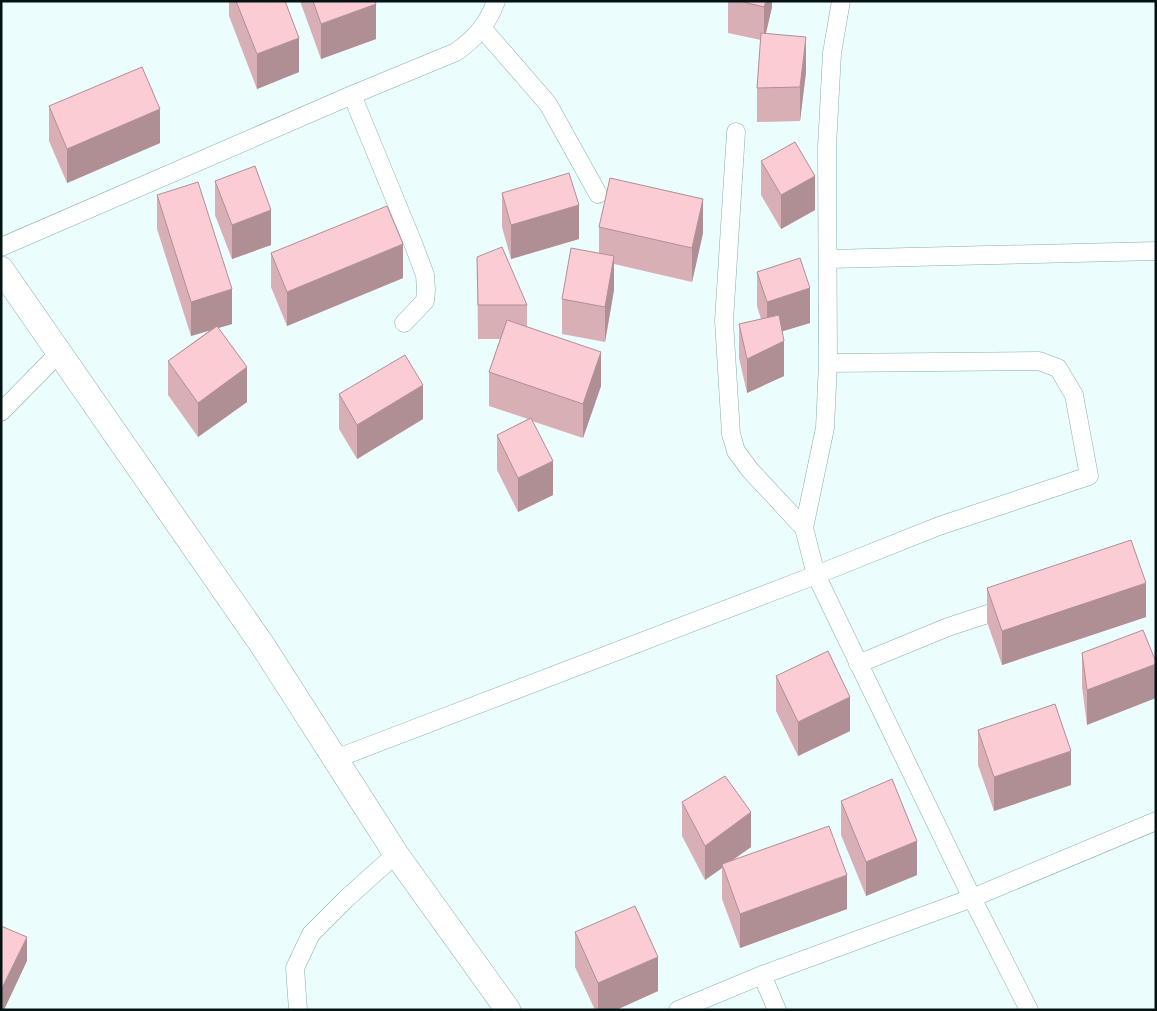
<svg xmlns="http://www.w3.org/2000/svg" width="1157" height="1011" font-family="Figtree,sans-serif">
	<style>
		.lines { fill: none; stroke-linecap: round; stroke-linejoin: round }
		.minor-casing { stroke: #83afae; stroke-width: 19 }
		.secondary-casing { stroke: #83afae; stroke-width: 26 }
		.minor { stroke: #fff; stroke-width: 18 }
		.secondary { stroke: #fff; stroke-width: 25 }
		.wall { fill: #d9afb6 }
		.shaded-wall { fill: #b08f94 }
		.building { fill: #fcccd4; stroke: #b08f94 }
	</style>
	<rect width="100%" height="100%" fill="#ebfdfc"/>
	<g class="lines">
		<defs>
			<path id="minor" d="M841,1L832,53L827,147L828,363L825,428L804,528L816,575L972,898L1029,1010
				M483,29L548,104L598,194
				M352,95L413,243L425,275L426,290L425,301L404,323
				M736,132L724,321L731,434L736,451L750,470L804,528
				M1,247L352,95L456,52C475,39 488,24 496,1
				M829,259L1156,251
				M1,412L60,352
				M858,664L948,627L1009,607
				M335,759L816,575L939,526L1089,476L1074,395L1058,368L1039,361L828,363
				M762,975L777,1010
				M298,1010L295,968L311,934L346,899L396,854
				M678,1010L762,975L972,898L1156,821"/>
			<path id="secondary" d="M1,269L263,646L396,854L508,1010"/>
		</defs>
		<use href="#minor" class="minor-casing"/>
		<use href="#secondary" class="secondary-casing"/>
		<use href="#minor" class="minor"/>
		<use href="#secondary" class="secondary"/>
	</g>
	<path class="wall" d="M229,1H285L299,72L257,89L229,16Z
		M300,1H375L376,39L321,59Z
		M728,1H772V7L766,33L806,72L800,121L757,122V88L761,40L728,33Z
		M49,106L160,143L67,183L49,141Z
		M761,161L815,210L781,229L761,195Z
		M215,181L271,245L232,259L215,215Z
		M502,193L579,239L511,259L502,227Z
		M157,195L232,324L218,328L247,402L198,437L168,395V361L210,330L191,336L157,229Z
		M599,227L703,233L692,282L614,264V290L605,342L562,334V299L599,253Z
		M271,253L403,278L287,326L271,287Z
		M477,257L527,305V326L601,386L583,438L532,421L553,495L518,512L497,470V435L528,419L489,406V372L500,339H478Z
		M757,272L810,323L782,331L784,376L747,393L739,358V324L761,319L757,306Z
		M339,394L423,419L357,459L339,429Z
		M987,588L1146,617L1002,665L987,622Z
		M1082,653L1156,662L1087,725L1082,687Z
		M776,676L850,731L798,756L776,711Z
		M978,730L1071,785L994,811L978,765Z
		M841,801L917,875L866,896L841,835Z
		M682,802L751,847L731,861L847,909L740,948L722,899V868L705,880L682,836Z
		M575,932L658,991L616,1010H595L575,967Z"/>
	<path class="shaded-wall" d="M766,1H772V7L764,41V7Z
		M376,4V39L321,59V24Z
		M806,37V72L800,121V87Z
		M299,38V72L257,89V54Z
		M160,109V143L67,183V149Z
		M815,176V210L781,229V195Z
		M703,199V233L692,282V248Z
		M579,205V239L511,259V225Z
		M271,210V245L232,259V225Z
		M403,244V278L287,326V292Z
		M614,256V290L605,342V307Z
		M810,288V323L767,336V302Z
		M232,289V324L191,336V302Z
		M784,341V376L747,393V359Z
		M601,352V386L583,438V404Z
		M247,367V402L198,437V403Z
		M423,385V419L357,459V425Z
		M553,461V495L518,512V478Z
		M1146,583V617L1002,665V631Z
		M1156,664V698L1087,725V690Z
		M850,697V731L798,756V722Z
		M1071,751V785L994,811V777Z
		M751,812V847L723,867L722,864V868L705,880V846Z
		M917,841V875L866,896V862Z
		M847,875V909L740,948V914Z
		M27,937V961L4,1010H1V990Z
		M658,957V991L616,1010H598V983Z"/>
	<path class="building" d="M236,1H285L299,38L257,54Z
		M313,1H375L376,4L321,24Z
		M739,1H766L764,7Z
		M761,33L806,37L800,87L757,88Z
		M142,67L160,109L67,149L49,106Z
		M795,142L815,176L781,195L761,161Z
		M255,166L271,210L232,225L215,181Z
		M569,173L579,205L511,225L502,193Z
		M610,178L703,199L692,248L599,227Z
		M198,182L232,289L191,302L157,195Z
		M387,206L403,244L287,292L271,253Z
		M502,247L527,305H478L477,257Z
		M571,248L614,256L605,307L562,299Z
		M800,258L810,288L767,302L757,272Z
		M779,315L784,341L747,359L739,324Z
		M507,320L601,352L583,404L489,372Z
		M217,326L247,367L198,403L168,361Z
		M405,355L423,385L357,425L339,394Z
		M531,418L553,461L518,478L497,435Z
		M1131,540L1146,583L1002,631L987,588Z
		M1143,630L1156,662V664L1087,690L1082,653Z
		M828,651L850,697L798,722L776,676Z
		M1055,704L1071,751L994,777L978,730Z
		M725,776L751,812L705,846L682,802Z
		M892,779L917,841L866,862L841,801Z
		M829,826L847,875L740,914L722,864Z
		M635,906L658,957L598,983L575,932Z
		M1,926L27,937L1,990Z"/>
	<rect width="1157" height="1011" fill="none" stroke="#031313" stroke-width="5"/>
</svg>
